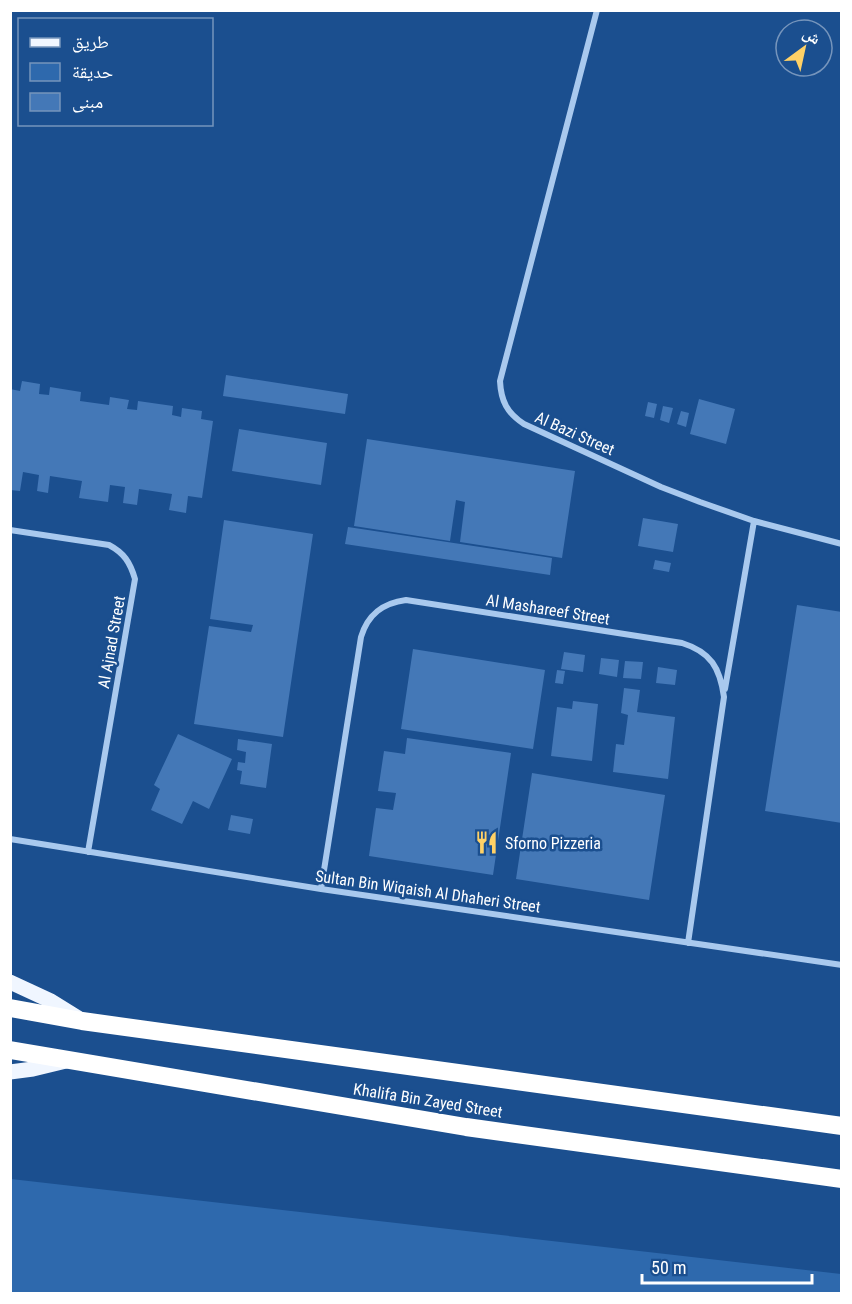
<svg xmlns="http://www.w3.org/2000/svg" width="852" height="1304" font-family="'Roboto Condensed','Noto Naskh Arabic',sans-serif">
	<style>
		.green { fill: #2e69ad }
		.building { fill: #4478b7 }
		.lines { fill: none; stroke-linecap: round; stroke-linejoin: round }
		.street { stroke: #a9c9ee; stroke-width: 6 }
		.primary { stroke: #f0f6ff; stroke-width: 15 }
		.highway { stroke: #fff; stroke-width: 18 }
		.labels { text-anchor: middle; stroke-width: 5; stroke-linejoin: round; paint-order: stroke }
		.street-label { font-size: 16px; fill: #fff; stroke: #1b4f8f }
		.poi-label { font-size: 16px; fill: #fff; stroke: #1b4f8f; text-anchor: start }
	</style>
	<rect width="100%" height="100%" fill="#1b4f8f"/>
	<path class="green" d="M11,1179L841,1274V1293H11Z"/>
	<path class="building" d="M226,375L348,394L345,414L223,396Z
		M22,381L40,384L39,394L49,395L50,387L81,392L80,401L109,405L110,397L129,400L127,409L137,410L138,401L173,406L172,415L181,417L182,408L202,411L201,419L213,421L202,498L188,496L186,513L169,510L172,494L139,489L137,505L123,503L125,487L110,485L108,502L79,498L82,481L50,476L48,493L37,491L39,475L23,472L20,491L10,490V389L20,391Z
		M699,399L735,409L726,444L690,434Z
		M648,402L657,404L654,418L645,416Z
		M663,406L673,408L669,423L660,420Z
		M681,411L689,413L686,427L677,424Z
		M239,429L327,443L321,485L232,471Z
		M367,439L575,471L562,558L460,542L465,502L456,500L450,541L354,526Z
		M643,518L678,524L673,552L638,546Z
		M224,520L313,534L283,737L194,724L209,626L251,632L253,625L210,619Z
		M348,527L552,558L550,575L345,544Z
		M655,560L671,563L669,572L653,569Z
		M797,605L842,612V823L765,811Z
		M413,649L545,670L533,749L401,729Z
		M564,652L585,655L583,672L561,669Z
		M601,658L619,660L617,677L599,674Z
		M625,661L643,662L641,679L623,678Z
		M658,667L677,670L675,685L656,683Z
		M557,670L565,671L563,684L555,683Z
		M624,688L640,690L637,712L675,717L668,779L613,772L616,744L624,745L628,715L621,713Z
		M573,701L598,704L592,761L551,756L557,707L572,709Z
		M178,734L232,759L209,809L193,801L182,824L151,810L160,789L154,785Z
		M407,738L511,753L493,875L369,856L376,808L393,810L396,793L378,791L384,751L405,754Z
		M238,739L272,744L266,788L240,784L242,771L237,770L238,762L245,763L246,752L237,750Z
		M532,773L665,795L649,900L516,879Z
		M231,815L253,819L250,834L228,830Z"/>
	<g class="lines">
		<path class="street" d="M597,10L500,381C501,401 507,413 524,424L661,487L700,502L754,521L842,544
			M10,530L109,545C124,553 130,562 135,579L88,852
			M725,689L754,521
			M10,839L321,889L842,965
			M321,889L361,637C368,614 383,603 406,600L682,643C711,652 720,668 724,697L688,943"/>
		<path class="primary" d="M10,982L51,1001L80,1019
			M10,1072L33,1069L66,1061"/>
		<path class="highway" d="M10,1008L82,1021L842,1126
			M10,1050L466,1127L842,1179"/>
	</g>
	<defs>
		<symbol id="restaurant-bare" viewBox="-9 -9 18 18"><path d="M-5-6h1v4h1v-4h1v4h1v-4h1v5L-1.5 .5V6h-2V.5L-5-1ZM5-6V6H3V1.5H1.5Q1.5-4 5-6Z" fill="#ffd166" stroke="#1b4f8f" stroke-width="2.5" paint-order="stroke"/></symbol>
	</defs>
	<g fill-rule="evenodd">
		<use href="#restaurant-bare" x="470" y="826" width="33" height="33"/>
	</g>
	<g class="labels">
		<g class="street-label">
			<text transform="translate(575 433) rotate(24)" y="6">Al Bazi Street</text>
			<text transform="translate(548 609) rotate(9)" y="6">Al Mashareef Street</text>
			<text transform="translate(111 642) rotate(-80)" y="6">Al Ajnad Street</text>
			<text transform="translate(428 891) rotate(8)" y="6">Sultan Bin Wiqaish Al Dhaheri Street</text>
			<text transform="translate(428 1100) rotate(9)" y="6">Khalifa Bin Zayed Street</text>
		</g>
		<g class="poi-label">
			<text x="505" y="849">Sforno Pizzeria</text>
		</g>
	</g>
	<rect width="852" height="1304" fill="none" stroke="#ffffff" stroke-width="24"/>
	<rect x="18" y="18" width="195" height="108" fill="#1b4f8f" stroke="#7695bc" stroke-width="1.5"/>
	<rect x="30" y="38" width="30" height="9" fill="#f0f6ff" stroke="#7695bc" stroke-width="1.5"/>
	<text x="72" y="48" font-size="18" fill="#ffffff">طريق</text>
	<rect x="30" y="63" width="30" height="18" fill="#2e69ad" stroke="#7695bc" stroke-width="1.5"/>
	<text x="72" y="78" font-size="18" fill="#ffffff">حديقة</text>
	<rect x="30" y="93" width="30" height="18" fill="#4478b7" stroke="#7695bc" stroke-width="1.5"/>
	<text x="72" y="108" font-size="18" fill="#ffffff">مبنى</text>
	<g transform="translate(804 48) rotate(33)"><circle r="28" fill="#1b4f8f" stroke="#7695bc" stroke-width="1.5"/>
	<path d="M0-4.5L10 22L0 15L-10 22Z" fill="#ffd166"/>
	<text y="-9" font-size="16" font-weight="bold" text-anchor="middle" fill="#ffffff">ش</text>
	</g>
	<path d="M642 1274v9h170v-9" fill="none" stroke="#ffffff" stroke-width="3"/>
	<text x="651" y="1274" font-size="18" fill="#ffffff" stroke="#1b4f8f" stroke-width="4.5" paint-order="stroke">50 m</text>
</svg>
